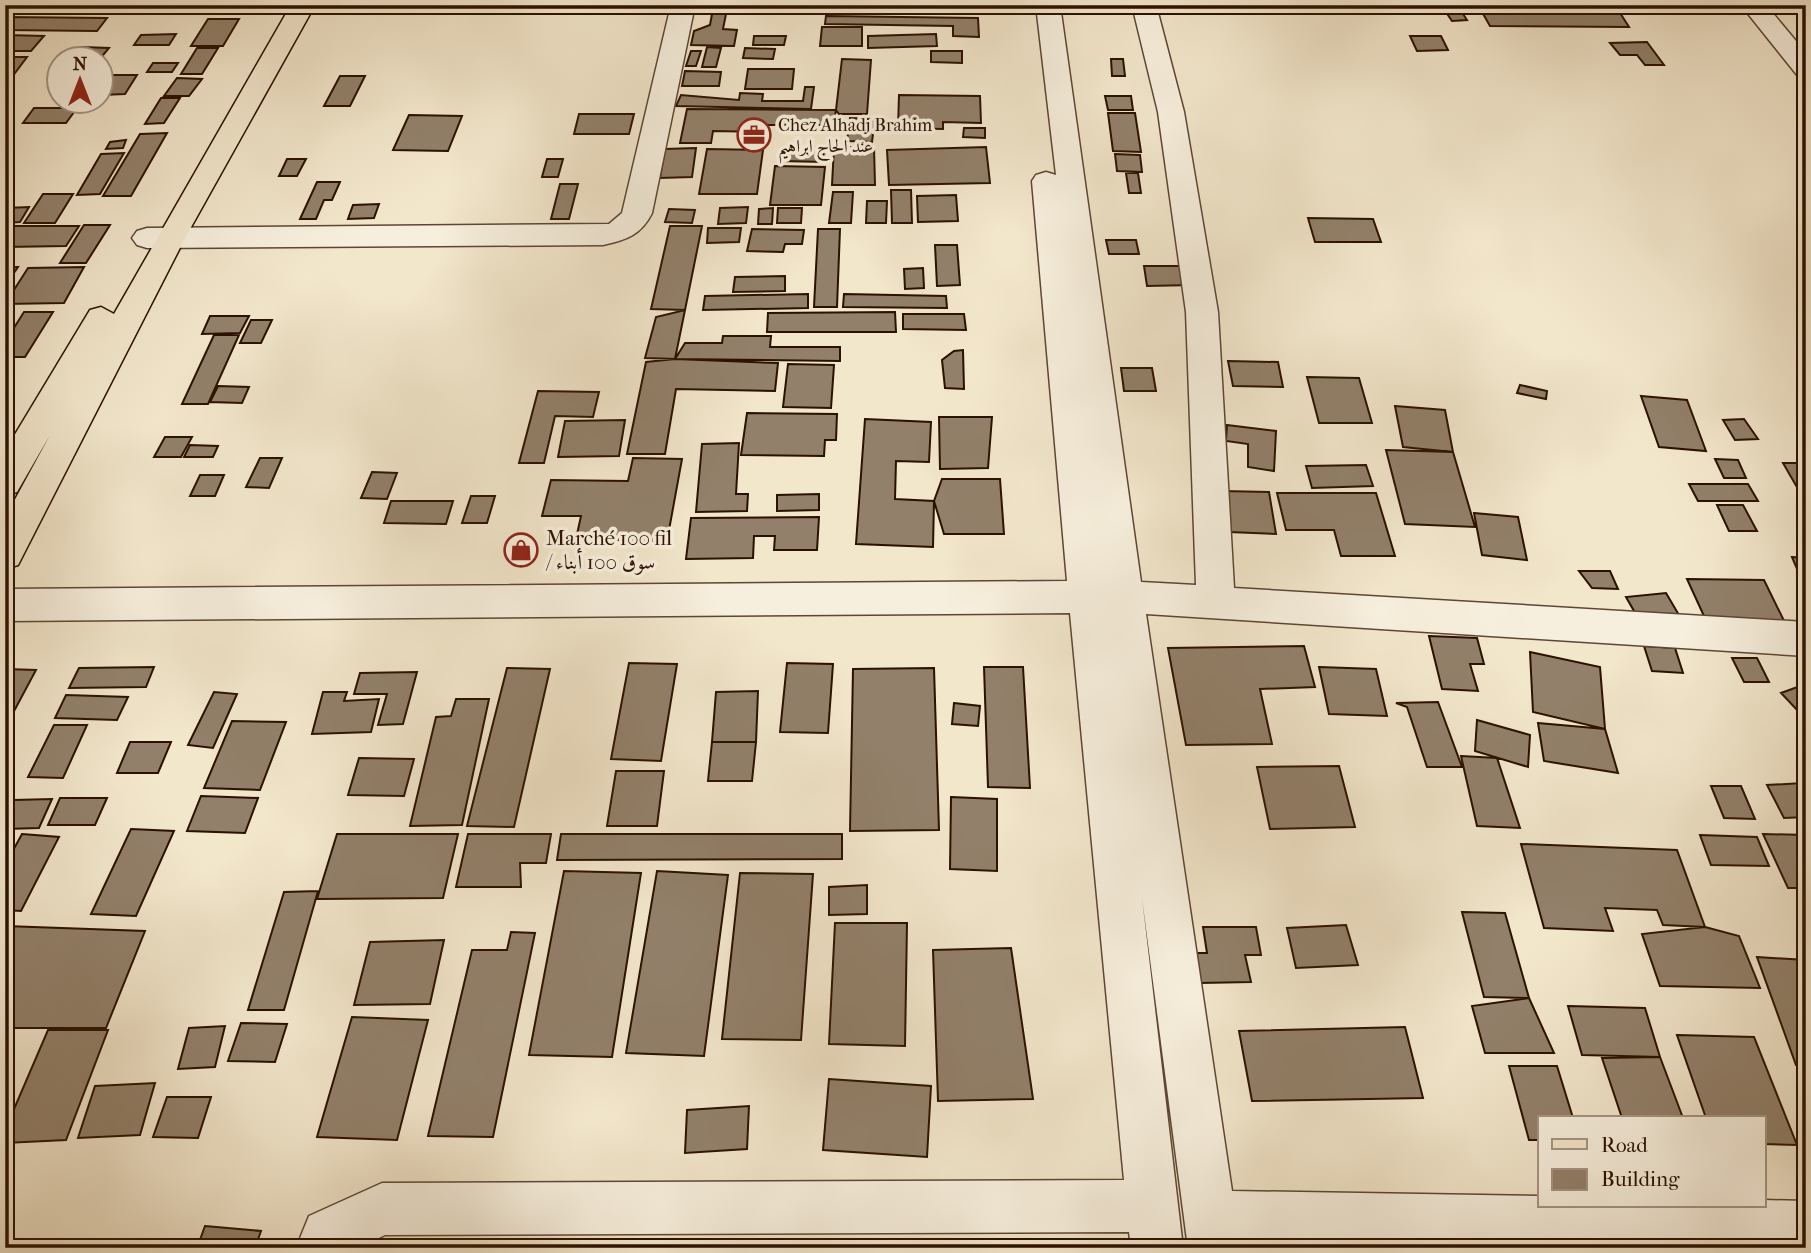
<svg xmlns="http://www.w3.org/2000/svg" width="1811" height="1253" font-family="'IM FELL French Canon',Amiri,serif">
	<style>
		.building { fill: #92806a; stroke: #2b1101; stroke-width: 2 }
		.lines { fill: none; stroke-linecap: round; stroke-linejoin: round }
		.minor-casing { stroke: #5d4634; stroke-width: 3 }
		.major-casing { stroke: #2b1101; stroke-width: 3 }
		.minor { fill: #f7efdd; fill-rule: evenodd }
		.major { fill: #f2e6cb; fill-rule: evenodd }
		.labels { text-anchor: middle; stroke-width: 7; stroke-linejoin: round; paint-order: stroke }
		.far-poi-label { font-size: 18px; fill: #2b1101; stroke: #f7efdd; text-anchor: start }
		.poi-label { font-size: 21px; fill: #2b1101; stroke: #f7efdd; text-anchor: start }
	</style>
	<rect width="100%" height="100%" fill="#f2e6cb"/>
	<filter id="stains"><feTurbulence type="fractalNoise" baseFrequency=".00286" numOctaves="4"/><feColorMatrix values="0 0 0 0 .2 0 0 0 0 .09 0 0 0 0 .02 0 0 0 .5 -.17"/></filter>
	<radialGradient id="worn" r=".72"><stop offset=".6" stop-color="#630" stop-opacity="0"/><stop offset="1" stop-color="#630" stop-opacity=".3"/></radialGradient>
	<path class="building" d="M108,5H134L128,14H101Z
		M213,5H241L237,11H210Z
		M1441,5H1457L1467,20L1452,21Z
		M1478,5H1615L1629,27L1490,26Z
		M712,14H726L723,29L737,30L734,46L691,45L694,31L710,25Z
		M826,16L978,18L979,37L953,36V26L825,24Z
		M5,17L107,18L97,31L5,30Z
		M208,19H239L223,46H191Z
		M822,27H862V46H820Z
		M176,34L169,45H134L141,35Z
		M936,34L937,46L868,48V36Z
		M5,35L44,36L31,51H5Z
		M754,36H786L784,45H753Z
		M1410,36H1441L1448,50L1417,51Z
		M1647,42L1664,65H1645L1637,55H1620L1610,43Z
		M81,47L109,48L99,60H70Z
		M707,47L721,48L716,67H702Z
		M197,48H218L202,74H181Z
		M745,48L775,49L773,59L743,58Z
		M691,51H701L696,66H686Z
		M931,51H962V63L931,62Z
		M5,57H27L12,77H5Z
		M842,59L871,60L867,114H839L836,110Z
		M1111,59H1123L1125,76H1112Z
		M153,63H178L172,72H147Z
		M748,69H794L792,89H745Z
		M685,71L721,72L719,86H682Z
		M112,75H137L125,94L102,95Z
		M340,76H365L350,106H324Z
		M177,78L202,79L189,96H164Z
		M805,87H814L811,109L676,106L681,95L739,100L740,93L763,94L762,101H803Z
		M899,95L980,96L981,123L943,122V129L898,128Z
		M1105,96H1131L1133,110H1108Z
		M161,98H180L164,123L145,124Z
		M34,108H77L66,123H23Z
		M687,109L836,110L833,125H768L767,132L713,131L711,143H680Z
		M1108,113H1135L1141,152L1113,151Z
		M579,114H634L629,134H574Z
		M409,115L462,116L448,151L393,150Z
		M850,118L875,119L872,142L847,141Z
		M964,128H985V138L963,137Z
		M167,133L131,196H103L140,134Z
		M126,140L123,148L106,149L110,142Z
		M783,147L828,148L826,162L780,161Z
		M834,147H874L875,185H832Z
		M986,147L990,183L889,185L887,150Z
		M696,148L692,177L660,178L665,149Z
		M707,149L763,150L757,194H699Z
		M124,153L100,194L77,195L101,154Z
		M1115,154L1140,155L1142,172L1117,171Z
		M287,159H306L297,176H279Z
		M547,159H563L558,177H542Z
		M775,166L825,167L821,205H770Z
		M1126,173H1138L1141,193H1129Z
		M317,182H340L332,200H324L316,219H300Z
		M560,184H578L569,219H551Z
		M891,190H911L912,223H892Z
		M833,192H853L851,223H829Z
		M43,194H73L55,223H24Z
		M956,195L958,221L918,222L917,196Z
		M867,201H887L886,223H866Z
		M379,204L374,218L348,219L353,205Z
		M29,207L20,222L5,223L6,208Z
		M748,207L746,223L718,224L720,208Z
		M773,208L772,224H758L759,209Z
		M778,208H802L801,223H777Z
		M669,209L695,210L692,223L665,222Z
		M1308,218L1373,219L1381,242H1315Z
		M84,225H110L86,263H60Z
		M5,226H79L66,246L5,247Z
		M670,226H702L685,310L651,309Z
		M708,228H741L739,242L707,243Z
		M752,229L804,230L802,244H785L783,252L747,251Z
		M818,229H840L837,307H814Z
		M1106,240H1136L1139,254H1109Z
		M935,245H957L960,285L937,286Z
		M1144,266H1188L1193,285L1147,286Z
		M5,267H18L5,286Z
		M84,267L64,303L5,304L28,268Z
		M923,268L924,288L905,289L904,269Z
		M785,276V291L733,292L735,277Z
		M808,294V308L703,310L705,296Z
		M844,294L946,296L947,308L843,307Z
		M685,310L675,359L645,358L656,317Z
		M24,312H53L25,357H5V342Z
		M895,312L896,332H767L768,313Z
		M903,314H964L966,330L903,329Z
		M210,316H249L240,333L202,334Z
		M251,320H272L261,343H240Z
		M214,335H239L208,404H182Z
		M723,336H771L770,347H840V361L675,359L685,343H722Z
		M963,350L964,389L945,388L942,360L954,351Z
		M675,359L778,363L775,391L676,389L665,454H627L646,362Z
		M1228,361L1278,362L1283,387L1233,386Z
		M788,364L834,365L831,408L783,407Z
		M1121,368H1152L1156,391H1124Z
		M1307,377L1359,378L1372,423H1319Z
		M1520,385L1547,391L1546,399L1517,393Z
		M218,386L249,387L242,403L210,402Z
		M538,391L599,392L593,417L555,416L544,463H519Z
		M1641,396L1687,400L1706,451L1659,447Z
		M1395,406L1445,410L1453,452L1403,447Z
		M747,413L837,414L836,440H825L824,456L741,455Z
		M939,417H992L988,468L940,469Z
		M865,419L931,422L929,462L896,461L895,499L934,501L933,547L856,544Z
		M1744,419L1758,439L1735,440L1723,420Z
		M625,420L619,456L558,457L565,421Z
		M1227,425L1276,431L1274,471L1248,467V444L1226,441Z
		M165,437H192L181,457H154Z
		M739,443L736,494H748L747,511L696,512L702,444Z
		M190,445L218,446L213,457H184Z
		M1386,450L1453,452L1475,527L1405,524Z
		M260,458H282L269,488L246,487Z
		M633,458L682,459L667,541L576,539L581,516H542L551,480L628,481Z
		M1715,459L1738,460L1746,478H1724Z
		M1783,463H1806V488L1798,489Z
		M1366,465L1373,486L1312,488L1306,466Z
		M372,472L397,473L387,499L361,498Z
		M200,475H224L215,496H190Z
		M942,479H1000L1004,534H944L934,501Z
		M1689,484H1748L1758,501H1698Z
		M1222,491L1269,492L1276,534L1229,532Z
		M1277,493H1376L1395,556H1341L1334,530H1286Z
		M819,494V510L777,511V495Z
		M471,496H495L487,523H462Z
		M391,501H453L446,524L384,523Z
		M1717,505H1743L1757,531H1729Z
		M1474,513L1518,517L1527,560L1482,555Z
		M819,517L817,550H774L775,536H754L753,558L686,559L691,518Z
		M1792,557L1806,558V590Z
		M1579,571H1610L1618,589L1592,588Z
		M1687,579L1764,580L1788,629L1709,627Z
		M1666,593L1679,615L1638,618L1626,597Z
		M1429,636L1477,638L1484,664H1470L1478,691L1442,689Z
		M1304,646L1315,687L1260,689L1272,744L1186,745L1168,648Z
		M1644,646L1675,648L1683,673L1652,671Z
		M1530,652L1600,667L1605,729L1533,712Z
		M1732,658H1757L1769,682H1744Z
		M629,663L677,664L661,761L611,759Z
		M787,663L833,664L828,733L780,732Z
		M154,667L146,687L69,688L79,668Z
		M984,667H1023L1030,788L988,787Z
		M1319,667L1376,669L1387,716L1329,714Z
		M507,668L550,669L514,827L467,826Z
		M934,668L939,830L850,831L853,669Z
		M5,669L36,670L5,728Z
		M417,672L403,724L378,725L387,694H354L360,673Z
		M1806,684V709L1799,712L1781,693Z
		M758,691L756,742H712L716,692Z
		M214,692L237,694L213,748L188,745Z
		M323,692H347L344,701L379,699L371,732L312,734Z
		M66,695L128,697L117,720L55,718Z
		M456,699H489L462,825L410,826L436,717L451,716Z
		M1438,702L1462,767H1427L1407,707L1396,703Z
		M954,703L980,706L978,726L952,724Z
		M1477,720L1530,735L1528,767L1475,751Z
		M232,721L286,722L260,790L204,788Z
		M1538,723L1605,729L1618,773L1544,761Z
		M54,725H87L63,778L28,777Z
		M130,742H171L158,773H117Z
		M712,742H756L752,781H708Z
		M1461,756L1497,758L1520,828L1477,826Z
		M359,758L414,759L404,796L348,795Z
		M1339,766L1355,827L1270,829L1257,767Z
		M616,771H664L657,826H607Z
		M1803,783L1806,789V817L1784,818L1767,785Z
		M1711,786H1741L1755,819L1724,818Z
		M201,796L258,798L245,833L187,831Z
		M951,797L997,799V871L950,869Z
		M60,798H107L95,825H48Z
		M52,799L39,828L5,829V820L14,800Z
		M131,829L174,831L136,916L91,914Z
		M22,834L59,837L21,911L5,910V865Z
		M337,834H458L443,898L317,899Z
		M468,834H551L546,863H520L521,887H456Z
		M561,834H842V859L557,860Z
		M1763,834L1806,835V888H1788Z
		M1700,835L1757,837L1769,866L1711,865Z
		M1521,844L1677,850L1705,927L1663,925L1657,910L1605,908L1613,931L1544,928Z
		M564,871L641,873L612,1057L529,1055Z
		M657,871L728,875L704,1056L626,1053Z
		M740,873L813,874L801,1040L722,1039Z
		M867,885V914L829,915V887Z
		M318,891L284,1010H248L284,892Z
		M1462,912L1505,913L1529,998L1484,997Z
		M835,923H907L905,1046L829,1044Z
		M1346,925L1358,965L1296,968L1287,928Z
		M5,926L145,931L106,1028H5Z
		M1203,927H1256L1261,955H1245L1251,982L1200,983L1194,953H1207Z
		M1705,927L1739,936L1760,988L1660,986L1642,934Z
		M511,932L535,933L493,1137L428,1136L472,950H507Z
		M444,940L430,1004L354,1005L370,942Z
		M1011,948L1033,1099L938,1101L933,950Z
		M1757,957L1806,960V1066L1796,1065Z
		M1529,998L1554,1053H1485L1472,1006Z
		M1568,1006L1645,1008L1660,1057L1582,1055Z
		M352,1017L428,1020L397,1140L317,1137Z
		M241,1023L287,1024L275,1062L228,1061Z
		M225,1026L215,1067L178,1069L189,1028Z
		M1405,1027L1423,1098L1252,1101L1239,1031Z
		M48,1030H108L66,1140L5,1143V1130Z
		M1677,1035L1754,1037L1797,1145L1764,1144V1118H1706Z
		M1660,1057L1683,1118H1622L1602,1058Z
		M1509,1066H1557L1573,1118H1540V1140H1529Z
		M829,1079L931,1086L927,1157L823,1150Z
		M155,1083L140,1135L78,1138L95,1086Z
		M167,1097H211L198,1138L153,1137Z
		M749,1106L747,1149L685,1153L687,1110Z
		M205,1226L261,1231L255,1248H197Z"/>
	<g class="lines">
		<defs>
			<path id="minor" d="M671,5H695L652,213C641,235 626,240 603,245L147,248L137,245L132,238L137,231L147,228L609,224L622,213Z
				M1036,5H1060L1141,582L1196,585L1186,312L1158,112L1132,5H1156L1184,112L1218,312L1234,588L1806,622V656L1146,614L1232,1191L1540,1196V1206H1764V1200L1806,1201V1248L1240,1243V1248H1188L1142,898L1183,1248H1131L1129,1232L385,1235L358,1248H296L309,1216L382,1183L1124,1180L1070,613L5,621V589L1067,581L1032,181L1036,175L1046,172L1056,175Z
				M1741,5H1766L1806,53V78L1797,75Z"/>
			<path id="major" d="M291,5H315L185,238L18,565L5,569V518L50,435L17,492L5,496V451L90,310L101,307L114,314Z"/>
		</defs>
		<use href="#minor" class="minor-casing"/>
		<use href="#major" class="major-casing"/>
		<use href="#minor" class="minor"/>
		<use href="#major" class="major"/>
	</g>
	<defs>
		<symbol id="office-ring" viewBox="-11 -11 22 22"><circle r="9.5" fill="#f7efdd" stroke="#8f2418" stroke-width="1.5"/><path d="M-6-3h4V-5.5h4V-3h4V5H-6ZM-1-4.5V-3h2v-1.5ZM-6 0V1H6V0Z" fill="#8f2418"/></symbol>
		<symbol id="shop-ring" viewBox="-11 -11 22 22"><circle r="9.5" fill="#f7efdd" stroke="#8f2418" stroke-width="1.5"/><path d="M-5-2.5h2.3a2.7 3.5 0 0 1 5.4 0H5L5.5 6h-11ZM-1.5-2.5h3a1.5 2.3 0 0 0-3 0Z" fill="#8f2418"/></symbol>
	</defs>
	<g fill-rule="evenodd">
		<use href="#office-ring" x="735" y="116" width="38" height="38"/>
		<use href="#shop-ring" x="502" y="531" width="38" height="38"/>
	</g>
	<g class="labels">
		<g class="far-poi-label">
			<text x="778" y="131">Chez Alhadj Brahim<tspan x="778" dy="21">عند الحاج ابراهيم</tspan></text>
		</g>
		<g class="poi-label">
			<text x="546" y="545">Marché 100 fil<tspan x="546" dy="24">/ سوق 100 أبناء</tspan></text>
		</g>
	</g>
	<rect width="1811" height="1253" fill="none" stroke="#f2e6cb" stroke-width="28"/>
	<rect x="7" y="7" width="1797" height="1239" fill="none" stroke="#2b1101" stroke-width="3.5"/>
	<rect x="14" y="14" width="1783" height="1225" fill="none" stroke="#2b1101" stroke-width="2"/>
	<rect x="1538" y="1116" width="228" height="91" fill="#f7efdd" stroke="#a59685" stroke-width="2"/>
	<rect x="1552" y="1139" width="35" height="10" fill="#f2e6cb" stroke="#a59685" stroke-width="2"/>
	<text x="1601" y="1152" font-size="21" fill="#2b1101">Road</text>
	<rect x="1552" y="1169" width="35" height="21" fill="#92806a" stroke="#a59685" stroke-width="2"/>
	<text x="1601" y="1186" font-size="21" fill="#2b1101">Building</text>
	<g transform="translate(80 80)"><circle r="33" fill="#f7efdd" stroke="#a59685" stroke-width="2"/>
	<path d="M0-5L12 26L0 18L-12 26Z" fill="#8f2418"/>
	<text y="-10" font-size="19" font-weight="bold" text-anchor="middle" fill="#2b1101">N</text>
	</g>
	<rect width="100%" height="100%" filter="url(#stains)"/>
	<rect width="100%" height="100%" fill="url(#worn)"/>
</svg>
